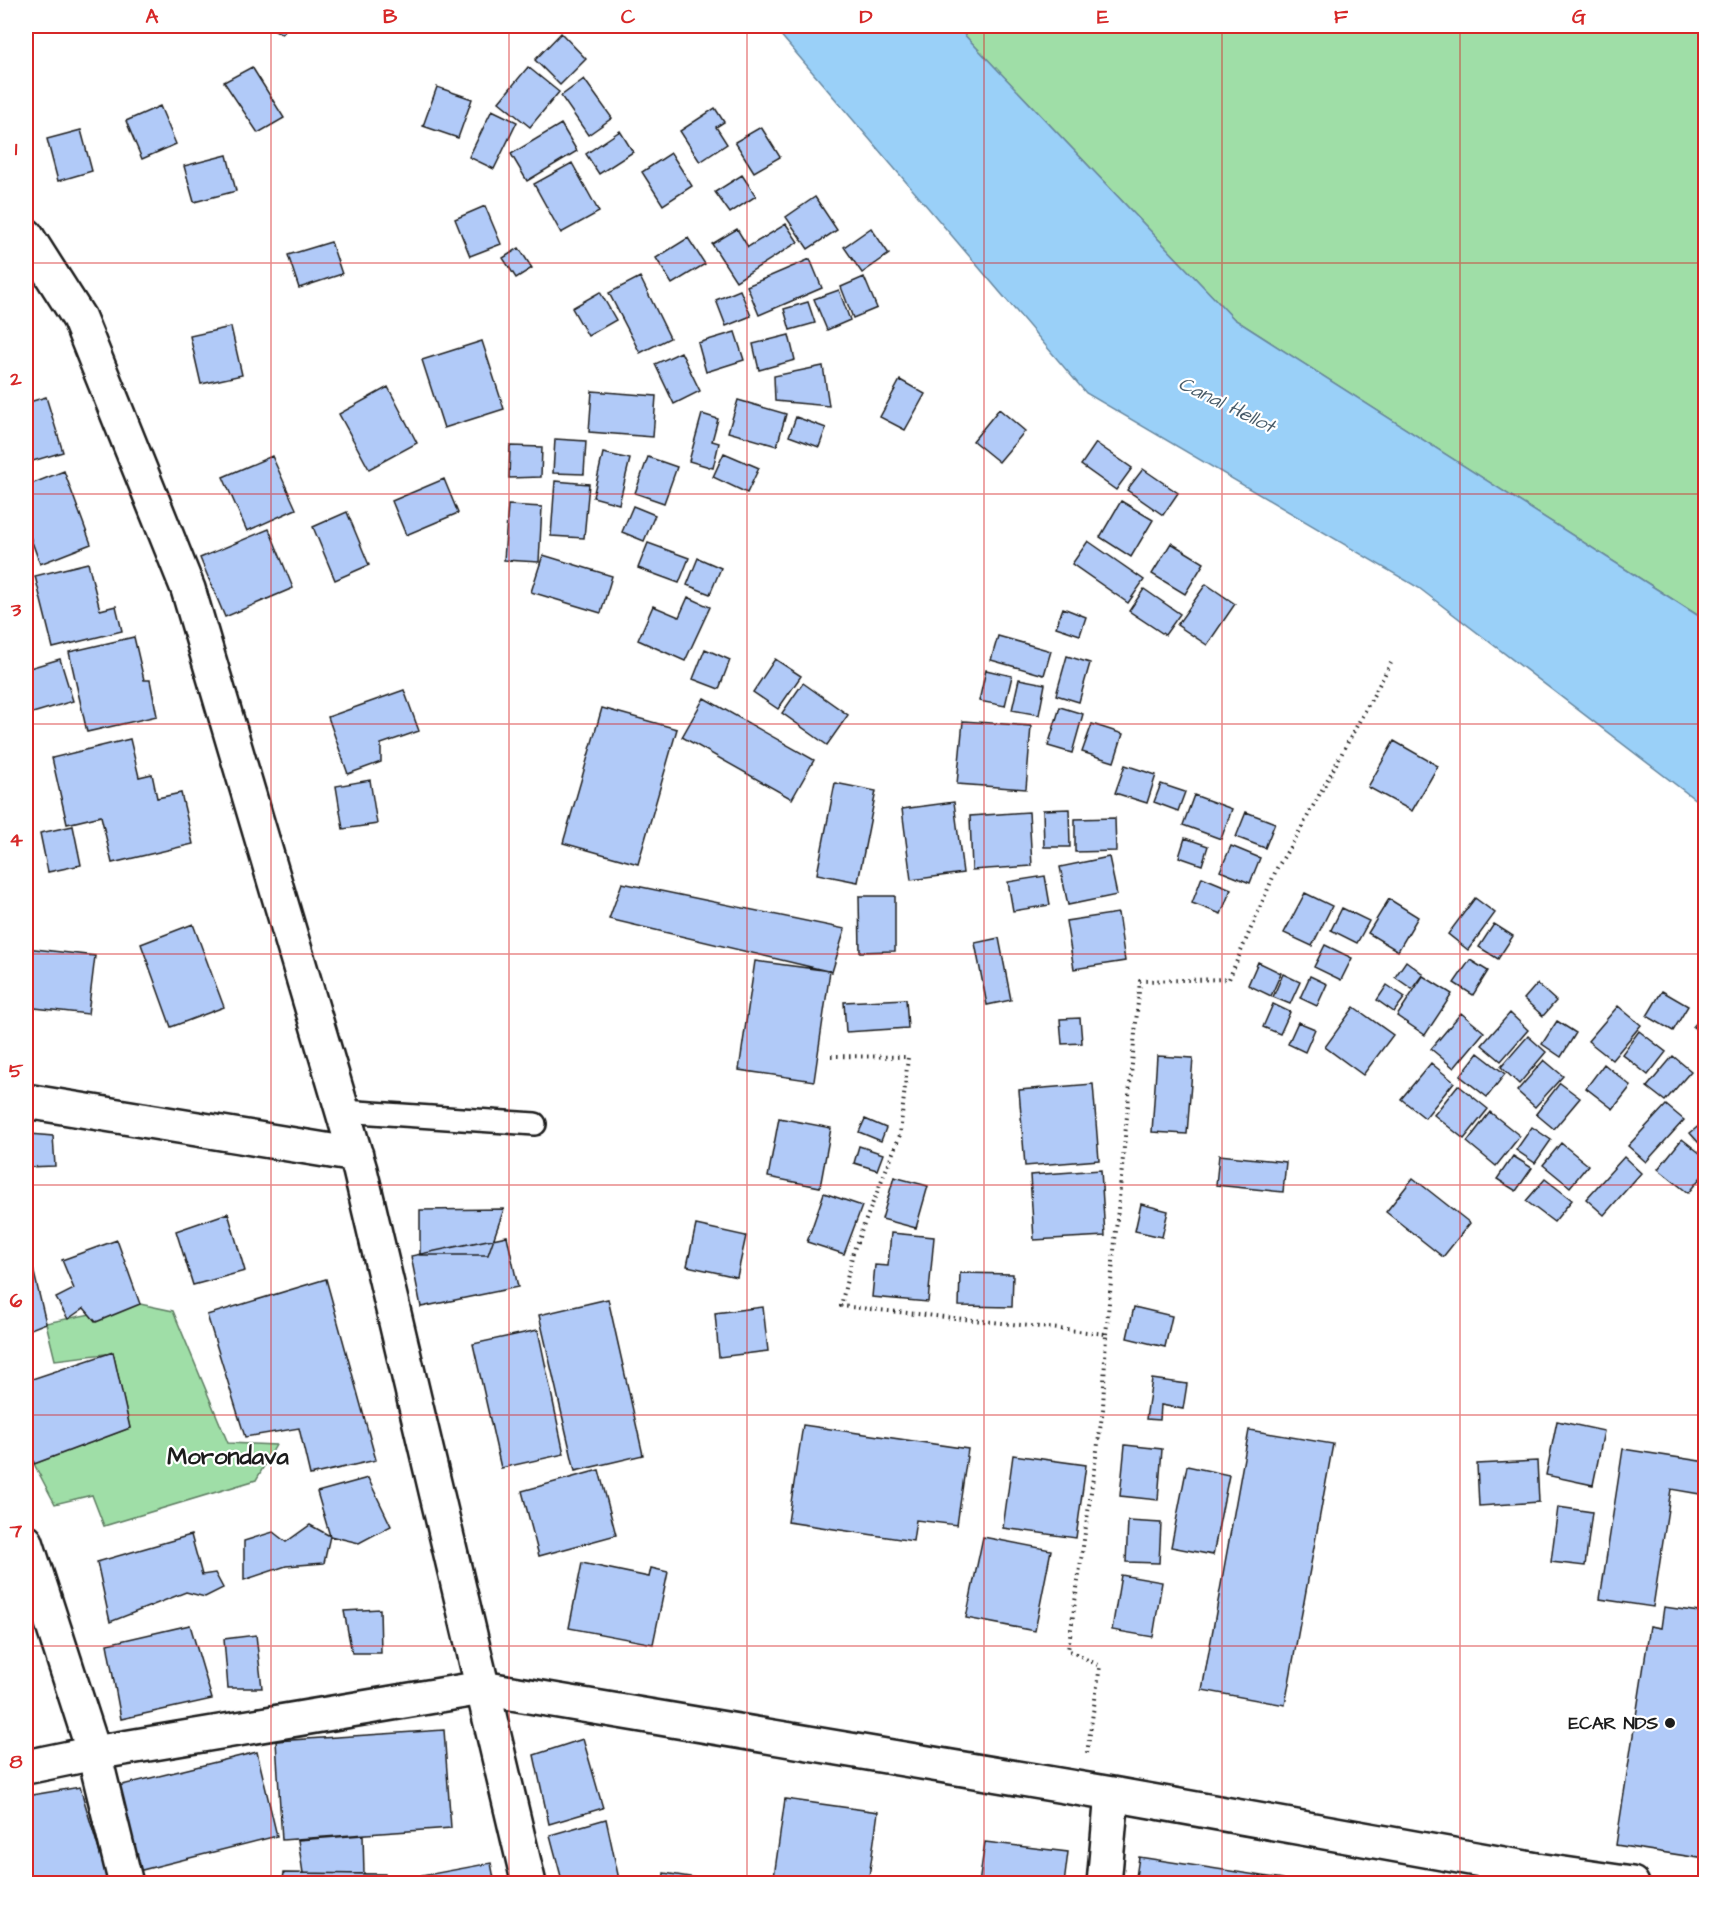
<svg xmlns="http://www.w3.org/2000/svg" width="1731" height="1909" font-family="'Architects Daughter',sans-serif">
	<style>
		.green { fill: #9fdea7; stroke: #5e7d62; stroke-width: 1.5 }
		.water { fill: #9ad0f8; stroke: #6888a0; stroke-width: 1.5 }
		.building { fill: #b1caf8; stroke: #1c1c1c; stroke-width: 1.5 }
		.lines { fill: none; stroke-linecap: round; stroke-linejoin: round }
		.service-casing { stroke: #1c1c1c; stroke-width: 26 }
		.minor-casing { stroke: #1c1c1c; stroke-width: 38 }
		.path { stroke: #1c1c1c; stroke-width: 4; stroke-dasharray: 1.5 4.5; stroke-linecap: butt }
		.service { stroke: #fff; stroke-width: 21 }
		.minor { stroke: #fff; stroke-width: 33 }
		.grid { fill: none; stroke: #d62828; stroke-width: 1.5; stroke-opacity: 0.55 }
		.poi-dot { fill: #1c1c1c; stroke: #fff; stroke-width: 2 }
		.labels { text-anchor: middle; stroke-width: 4.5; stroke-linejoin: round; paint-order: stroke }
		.poi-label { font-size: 18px; font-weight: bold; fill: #1c1c1c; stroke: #fff; text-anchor: end }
		.water-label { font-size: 20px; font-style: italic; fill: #485b69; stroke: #fff }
		.district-label { font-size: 24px; font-weight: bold; fill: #1c1c1c; stroke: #fff }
		.neatline { fill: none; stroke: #d62828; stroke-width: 2 }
		.grid-label { font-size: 20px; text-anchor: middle; font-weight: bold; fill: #d62828 }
	</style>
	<rect width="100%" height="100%" fill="#fff"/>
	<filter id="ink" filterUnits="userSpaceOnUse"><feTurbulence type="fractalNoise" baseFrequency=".0167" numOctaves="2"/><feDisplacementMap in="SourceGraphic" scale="12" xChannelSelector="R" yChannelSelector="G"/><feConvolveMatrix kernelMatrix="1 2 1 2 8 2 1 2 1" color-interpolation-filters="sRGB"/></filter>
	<g filter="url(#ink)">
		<path class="green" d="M956,26H1705V620L1234,319Z
			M140,1304L173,1311L228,1443L276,1445L256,1480L104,1526L92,1495L55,1504L34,1464L130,1428L113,1353L55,1360L46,1323Z"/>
		<path class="water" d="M773,26H956L1234,319L1705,620V807L1419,588L1086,393Z"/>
		<path class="building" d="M268,26H288L282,34Z
			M561,33L586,59L560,85L535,60Z
			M252,67L284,118L258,133L224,82Z
			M528,67L559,92L530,127L499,102Z
			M584,79L612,118L588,135L561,96Z
			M437,87L472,99L458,138L423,126Z
			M160,106L176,144L142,159L126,121Z
			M715,108L724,122L716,127L727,144L700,162L680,131Z
			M492,110L517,122L494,169L469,157Z
			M561,124L577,151L527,181L511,154Z
			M761,127L780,157L754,172L735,142Z
			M81,130L92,171L58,181L47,139Z
			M620,131L633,152L599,174L586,154Z
			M671,153L692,186L663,205L642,172Z
			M227,155L236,191L194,202L184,166Z
			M572,163L599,212L561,233L534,184Z
			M742,175L756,196L730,213L715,192Z
			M815,197L837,230L808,249L786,217Z
			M485,206L501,244L470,256L455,219Z
			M786,224L798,242L736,281L712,244L737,229L748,247Z
			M871,228L889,254L862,273L844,247Z
			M688,238L705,264L672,284L656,258Z
			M331,242L342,274L299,288L288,255Z
			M519,248L532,268L516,278L503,258Z
			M810,259L822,288L759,315L747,286Z
			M640,277L670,338L640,353L609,293Z
			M864,277L877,308L853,318L841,287Z
			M740,290L751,316L726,326L716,300Z
			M839,290L850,320L827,330L814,299Z
			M600,292L616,320L588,336L572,308Z
			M808,302L815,323L790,330L784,309Z
			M231,327L242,375L201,384L190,336Z
			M735,332L744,360L706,372L698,343Z
			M789,335L795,360L759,370L753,344Z
			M482,341L504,409L444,428L422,360Z
			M681,352L700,391L674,404L655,364Z
			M823,366L829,406L775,401L774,376Z
			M900,380L925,394L905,430L880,417Z
			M388,387L417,443L369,469L339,414Z
			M592,391L656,396L653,437L589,432Z
			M46,397L63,452L26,463V403Z
			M738,400L786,414L777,446L728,432Z
			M999,409L1025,431L999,462L973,441Z
			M702,414L718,419L712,441L719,443L713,468L689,461Z
			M796,417L826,428L819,447L789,436Z
			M555,439L586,441L584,474L553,473Z
			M1096,443L1132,468L1116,490L1081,465Z
			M510,446L542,447L541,477L509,478Z
			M603,453L630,459L619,504L593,497Z
			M724,453L759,468L747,493L713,477Z
			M272,456L296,509L247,531L223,477Z
			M648,457L677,467L664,503L635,493Z
			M1143,469L1178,493L1163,515L1127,490Z
			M64,471L91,544L40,564L26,525V486Z
			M444,479L458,513L406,535L392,501Z
			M555,481L589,484L584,538L551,536Z
			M1121,501L1153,520L1131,557L1100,537Z
			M508,505L542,507L539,562L504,560Z
			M633,506L655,515L644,541L622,532Z
			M347,512L369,565L335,580L313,527Z
			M269,529L293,588L225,617L200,558Z
			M1088,541L1144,580L1128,603L1072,564Z
			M648,543L689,558L679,583L638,568Z
			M1171,543L1204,563L1185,594L1152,574Z
			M543,555L612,576L601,613L531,592Z
			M698,558L721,568L710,594L687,585Z
			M88,563L100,610L116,606L122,631L53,648L35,576Z
			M1206,584L1235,604L1207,645L1177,625Z
			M1144,589L1180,614L1165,635L1129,611Z
			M688,597L710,607L685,661L638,640L653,606L679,617Z
			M1063,608L1086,617L1080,635L1056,627Z
			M998,636L1051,651L1044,675L991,660Z
			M134,637L144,680H150L157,716L87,732L69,652Z
			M705,649L730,660L719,689L693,679Z
			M1067,656L1090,663L1079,702L1056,695Z
			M60,659L73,701L26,715V669Z
			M775,659L801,676L778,709L753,692Z
			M986,670L1012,676L1005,706L979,701Z
			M1019,679L1045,684L1039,715L1012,710Z
			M803,683L848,715L827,745L782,713Z
			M404,690L419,731L381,744V762L348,774L328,717Z
			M704,698L814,760L792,799L682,737Z
			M1060,707L1083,714L1072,753L1048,746Z
			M602,708L677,729L638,864L563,843Z
			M963,721L1031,726L1026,789L957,784Z
			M1092,724L1123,734L1114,762L1082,752Z
			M130,739L139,777L152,774L157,798L181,793L193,844L112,863L101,816L67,824L52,758Z
			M1394,741L1438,766L1412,811L1368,787Z
			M1125,765L1156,775L1147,803L1115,793Z
			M370,780L377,824L343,829L336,786Z
			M835,783L876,791L858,882L817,874Z
			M1161,784L1185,792L1178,811L1154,802Z
			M1194,795L1232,809L1221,839L1183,825Z
			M954,802L963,873L911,880L902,809Z
			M1069,809L1070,847H1044L1043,810Z
			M1029,812L1032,866L972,870L970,816Z
			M1246,812L1275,823L1265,848L1236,837Z
			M1115,818L1116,851L1075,852V819Z
			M73,826L81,865L48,872L40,833Z
			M1185,838L1208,846L1202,865L1179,857Z
			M1231,846L1260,858L1250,883L1220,871Z
			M1109,857L1117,895L1068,905L1060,867Z
			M1045,876L1050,905L1013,911L1008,882Z
			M1202,877L1231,889L1221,914L1192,903Z
			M622,883L845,929L832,972L609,919Z
			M1305,893L1332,906L1312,946L1284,933Z
			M859,896H895V951L860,952Z
			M1475,898L1495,913L1468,950L1448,934Z
			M1389,899L1418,917L1398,951L1368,933Z
			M1342,908L1369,921L1357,943L1331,930Z
			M1118,913L1125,961L1074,969L1066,921Z
			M193,924L224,1007L171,1027L141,944Z
			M1494,924L1513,936L1498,959L1479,947Z
			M999,938L1011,1000L987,1005L975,943Z
			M1325,945L1352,958L1341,980L1314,967Z
			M26,948L95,956L88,1014L26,1007Z
			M1470,960L1488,971L1473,995L1454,983Z
			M755,961L830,971L814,1081L739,1070Z
			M1406,961L1423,974L1412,989L1395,977Z
			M1258,962L1281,973L1271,996L1248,985Z
			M1283,974L1300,982L1290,1004L1273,997Z
			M1310,976L1327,984L1317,1006L1300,998Z
			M1423,976L1452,994L1425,1035L1397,1016Z
			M1537,984L1556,1001L1543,1016L1524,999Z
			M1387,985L1405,997L1394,1012L1377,1000Z
			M1662,991L1688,1006L1673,1031L1647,1016Z
			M906,999L908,1028L846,1032L844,1002Z
			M1273,1004L1290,1012L1280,1034L1263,1027Z
			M1618,1006L1641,1025L1612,1060L1588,1041Z
			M1354,1007L1393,1035L1363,1075L1325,1047Z
			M1461,1013L1484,1032L1454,1068L1431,1049Z
			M1510,1013L1528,1030L1501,1061L1482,1045Z
			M1704,1014L1706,1015L1705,1036L1693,1027Z
			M1080,1018L1082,1043L1062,1044L1060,1019Z
			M1557,1021L1576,1033L1561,1057L1542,1044Z
			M1298,1022L1315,1029L1305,1052L1288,1044Z
			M1639,1031L1666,1052L1648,1075L1622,1054Z
			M1528,1036L1546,1052L1519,1084L1501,1067Z
			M1478,1053L1505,1074L1487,1097L1460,1076Z
			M1157,1056L1193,1058L1187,1134L1152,1132Z
			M1673,1056L1691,1071L1665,1101L1647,1087Z
			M1544,1060L1563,1076L1535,1107L1517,1091Z
			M1431,1063L1454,1082L1425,1118L1401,1099Z
			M1604,1064L1631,1086L1613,1109L1586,1088Z
			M1560,1083L1580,1098L1554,1129L1536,1114Z
			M1093,1084L1099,1160L1025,1166L1019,1090Z
			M1458,1085L1488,1109L1464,1139L1434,1115Z
			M1666,1105L1684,1120L1646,1162L1628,1146Z
			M1490,1112L1520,1136L1496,1166L1467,1142Z
			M779,1118L831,1128L820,1187L768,1177Z
			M865,1119L886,1128L881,1141L859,1132Z
			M1706,1120V1151L1690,1133Z
			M26,1126L30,1134L53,1136L55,1166L26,1167Z
			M1532,1127L1551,1140L1535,1163L1516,1150Z
			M1682,1139L1706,1158V1171L1688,1193L1658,1169Z
			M1561,1143L1588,1165L1570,1187L1543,1165Z
			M859,1146L883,1154L877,1170L854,1163Z
			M1219,1155L1286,1162L1283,1192L1216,1185Z
			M1513,1156L1532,1168L1516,1191L1497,1179Z
			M1624,1157L1641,1173L1604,1215L1586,1199Z
			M1101,1170L1105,1236L1034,1240L1030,1175Z
			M894,1177L928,1186L916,1228L882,1219Z
			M1413,1178L1470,1223L1443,1257L1386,1212Z
			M1545,1179L1572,1200L1554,1222L1526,1201Z
			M824,1193L862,1206L844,1254L807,1242Z
			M1141,1204L1168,1211L1162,1237L1135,1231Z
			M504,1209L488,1255H420V1210Z
			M228,1213L245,1271L193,1285L176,1231Z
			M696,1225L746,1236L737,1277L687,1266Z
			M891,1233L934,1237L928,1302L872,1297L875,1265L888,1266Z
			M507,1236L518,1287L421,1307L411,1256Z
			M26,1239L46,1323L26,1331Z
			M117,1240L140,1304L96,1322L84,1308L68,1319L56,1298L74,1289L62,1260Z
			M960,1273L1013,1274L1012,1307L959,1306Z
			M326,1279L376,1460L310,1475L299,1428L245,1437L207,1315Z
			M608,1299L643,1455L575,1471L539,1315Z
			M763,1307L768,1351L719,1357L715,1313Z
			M1134,1307L1172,1316L1165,1347L1127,1338Z
			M538,1330L564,1454L501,1468L473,1344Z
			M113,1352L130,1428L34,1464L26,1423V1381Z
			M1152,1379L1187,1384L1183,1409L1161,1405L1160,1420L1146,1419Z
			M1557,1421L1604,1431L1593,1485L1546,1475Z
			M803,1425L968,1449L957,1525L916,1520L913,1541L788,1522Z
			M1249,1430L1333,1444L1285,1705L1202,1690Z
			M1125,1445L1162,1449L1158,1500L1120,1496Z
			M1623,1449L1706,1462V1495L1671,1489L1653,1607L1600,1599Z
			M1013,1455L1086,1465L1076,1538L1003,1528Z
			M1537,1461L1539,1502L1479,1506L1477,1464Z
			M1187,1466L1229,1475L1213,1555L1171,1547Z
			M599,1470L616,1535L539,1556L522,1491Z
			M368,1478L391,1526L359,1543L330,1536L317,1492Z
			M1558,1507L1592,1512L1585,1566L1551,1562Z
			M1128,1521L1161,1523L1159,1563L1126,1562Z
			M310,1525L330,1536L324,1563L286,1566L244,1580V1541L273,1532L286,1542Z
			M191,1535L202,1575L215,1573L223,1588L205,1597L186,1592L110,1622L97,1562Z
			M983,1537L1051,1550L1035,1631L966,1618Z
			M582,1563L649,1577L651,1568L668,1572L653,1644L569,1628Z
			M1121,1575L1162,1582L1153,1637L1112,1630Z
			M1664,1607L1706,1613V1859L1616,1845L1650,1626L1661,1628Z
			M380,1609L381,1653H352L344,1611Z
			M190,1625L212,1699L121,1719L107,1644Z
			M256,1635L262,1688H228L224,1639Z
			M444,1730L451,1828L282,1840L276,1741Z
			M583,1739L603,1808L549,1824L534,1755Z
			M257,1752L277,1836L138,1871L118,1786Z
			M80,1787L109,1884H26V1796Z
			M785,1799L878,1812L868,1884H773Z
			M606,1819L620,1884H563L550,1835Z
			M363,1835L364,1874L303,1873L298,1840Z
			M985,1842L1068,1852L1064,1884H979Z
			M1139,1857L1283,1879V1884H1135Z
			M491,1863L495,1884H394V1881Z
			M284,1873L385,1874V1884H282Z
			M664,1873L735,1884H663Z"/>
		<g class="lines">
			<defs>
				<path id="service" d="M343,1111L535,1124"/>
				<path id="minor" d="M26,235L79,318L188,589L360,1170L529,1884
					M26,1101L356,1155
					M26,1542L94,1753L26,1767
					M126,1884L94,1753L482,1688L1112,1794L1537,1870L1632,1884
					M1104,1884L1112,1794"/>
			</defs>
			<use href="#service" class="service-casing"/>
			<use href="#minor" class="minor-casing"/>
			<path class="path" d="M831,1056L908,1057L900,1135L853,1252L841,1306L1106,1334L1103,1409L1068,1650L1100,1666L1087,1753
				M1106,1334L1140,981L1229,979L1277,868L1298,834L1391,663"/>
			<use href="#service" class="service"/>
			<use href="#minor" class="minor"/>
		</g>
	</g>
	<path class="grid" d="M271,26V1884M509,26V1884M747,26V1884M984,26V1884M1222,26V1884M1460,26V1884M26,263H1706M26,494H1706M26,724H1706M26,954H1706M26,1185H1706M26,1415H1706M26,1646H1706"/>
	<circle class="poi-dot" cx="1670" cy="1723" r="6"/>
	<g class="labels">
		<g class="poi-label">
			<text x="1658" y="1729">ECAR NDS</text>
		</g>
		<g class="water-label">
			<text transform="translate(1227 404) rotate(26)" y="7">Canal Hellot</text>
		</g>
		<g class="district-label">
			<text x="228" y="1464">Morondava</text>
		</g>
	</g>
	<rect width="1731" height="1909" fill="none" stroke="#fff" stroke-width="66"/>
	<rect x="33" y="33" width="1665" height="1843" class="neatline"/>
	<g class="grid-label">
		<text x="152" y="23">A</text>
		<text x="390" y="23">B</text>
		<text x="628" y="23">C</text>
		<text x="866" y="23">D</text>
		<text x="1103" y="23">E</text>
		<text x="1341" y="23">F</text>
		<text x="1579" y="23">G</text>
		<text x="16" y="155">1</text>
		<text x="16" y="385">2</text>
		<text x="16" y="616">3</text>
		<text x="16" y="846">4</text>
		<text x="16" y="1077">5</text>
		<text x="16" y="1307">6</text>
		<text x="16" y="1537">7</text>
		<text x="16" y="1768">8</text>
	</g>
</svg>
